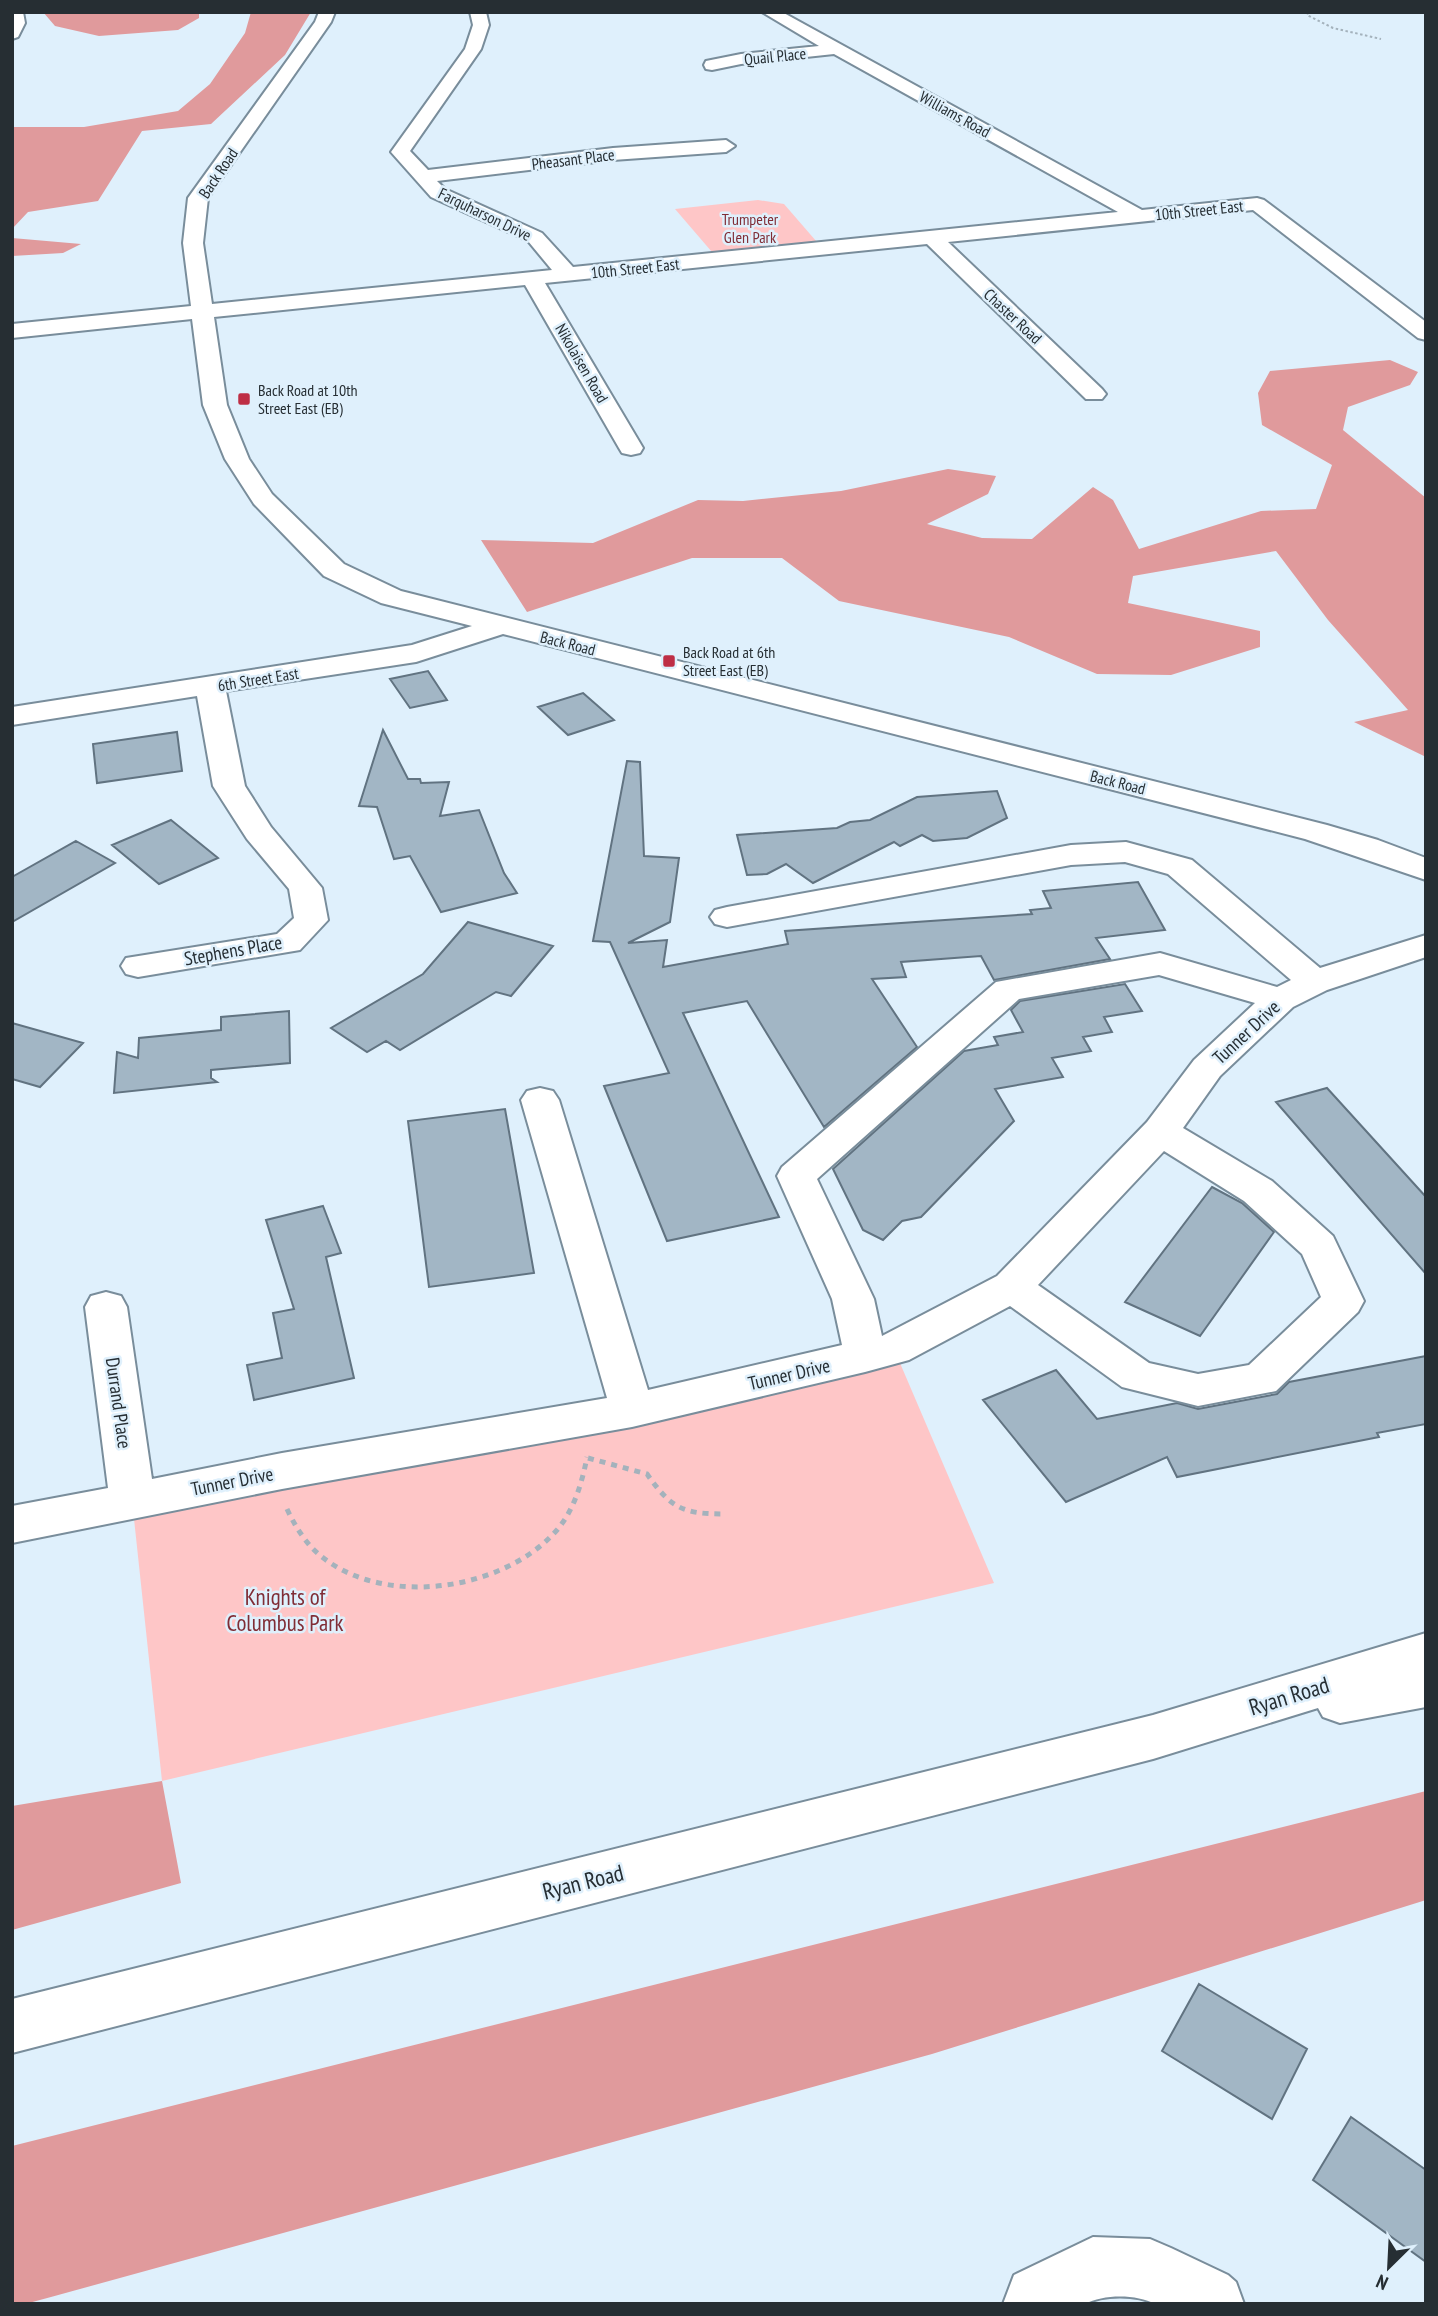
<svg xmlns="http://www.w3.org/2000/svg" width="1438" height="2316" font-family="'PT Sans Narrow',sans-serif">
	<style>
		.green { fill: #fec6c7 }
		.forest { fill: #e09a9c }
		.building { fill: #a2b6c5; stroke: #617381; stroke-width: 2 }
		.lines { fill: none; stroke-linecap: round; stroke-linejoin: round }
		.minor-casing { stroke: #798d9b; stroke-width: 4 }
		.major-casing { stroke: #798d9b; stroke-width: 4 }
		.path-far1 { stroke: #a4b2bc; stroke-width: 2; stroke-dasharray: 2.5 2.5; stroke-linecap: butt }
		.path { stroke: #a4b2bc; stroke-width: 5; stroke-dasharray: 6 6; stroke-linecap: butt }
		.minor { fill: #fff; fill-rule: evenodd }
		.major { fill: #fff; fill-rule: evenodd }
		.poi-dot { fill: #be2e45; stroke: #dff0fc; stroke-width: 2.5 }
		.labels { text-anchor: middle; stroke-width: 5; stroke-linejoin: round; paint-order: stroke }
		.far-street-label { font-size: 16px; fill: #262e33; stroke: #dff0fc }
		.far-park-label { font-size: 16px; fill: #802d36; stroke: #dff0fc }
		.far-poi-label { font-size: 16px; fill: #262e33; stroke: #dff0fc; text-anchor: start }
		.street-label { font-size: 19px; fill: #262e33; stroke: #dff0fc }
		.near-park-label { font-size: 23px; fill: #802d36; stroke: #dff0fc }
		.near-street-label { font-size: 23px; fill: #262e33; stroke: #dff0fc }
	</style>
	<rect width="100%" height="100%" fill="#dff0fc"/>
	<path class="green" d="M758,200L784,204L823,249L718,259L675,209Z
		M894,1349L994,1583L162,1781L132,1500Z"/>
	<path class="forest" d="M43,12H199V18L178,30L99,36L55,26Z
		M251,12H311L285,55L211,124L142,131L98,201L28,212L12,229V127H84L178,111L210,84L245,33Z
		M12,238L81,244L63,253L12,256Z
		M1390,360L1418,372L1410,385L1348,407L1343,430L1426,498V757L1354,722L1408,710L1328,620L1276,551L1133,576L1128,603L1260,631V647L1171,675L1097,674L1009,637L839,601L782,558H692L527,612L481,540L593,543L698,500L743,501L841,491L948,469L996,476L988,494L927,524L982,538L1032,539L1093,487L1113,500L1139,549L1261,511L1316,509L1332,465L1262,425L1258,393L1270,371Z
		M162,1781L181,1883L12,1930V1806Z
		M1426,1791V1900L932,2054L51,2297L25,2304H12V2146Z"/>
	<path class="building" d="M428,671L447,700L410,708L390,679Z
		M583,693L614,720L568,735L538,707Z
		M383,730L408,779H420L421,783L449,782L440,816L479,810L504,873L517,893L441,912L410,856L394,859L377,807L359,806Z
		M177,732L182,771L97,783L93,744Z
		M627,761L640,762L644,856L679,858L670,922L628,943L667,940L663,967L788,944L785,931L1032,914L1030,910L1051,908L1043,891L1138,882L1165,930L1096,938L1110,959L994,980L981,956L901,962L906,977L872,979L917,1047L824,1127L747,1001L683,1013L779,1217L667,1241L604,1086L669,1073L610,942L593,941Z
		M997,791L1007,818L967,838L933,841L922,835L900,846L894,842L813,883L786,864L767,874L747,875L737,835L837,828L850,822L870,820L917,797Z
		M171,820L218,858L159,884L112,845Z
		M76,841L115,863L12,922V877Z
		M468,922L553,946L511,996L496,992L400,1050L386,1041L367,1052L331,1028L423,974Z
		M1125,984L1142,1011L1104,1017L1112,1032L1083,1037L1091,1051L1052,1058L1063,1077L995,1089L1014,1121L921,1217L902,1221L883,1240L863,1230L833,1169L964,1051L998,1045L994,1037L1023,1032L1011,1010L1020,1001Z
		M289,1011L290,1063L211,1070V1078L217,1082L114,1093L117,1052L138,1058L139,1038L221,1030V1017Z
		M12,1023L83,1043L40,1087L12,1079Z
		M1327,1088L1426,1197V1274L1276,1102Z
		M505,1109L534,1273L429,1287L408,1121Z
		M1212,1187L1242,1203L1274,1232L1200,1336L1125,1302Z
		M323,1206L341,1253L326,1257L354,1378L254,1400L247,1365L282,1358L273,1313L294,1309L266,1220Z
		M1426,1356V1424L1377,1433L1379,1437L1177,1477L1167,1457L1066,1502L983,1400L1056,1370L1097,1419L1177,1403L1198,1409L1277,1394L1289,1382Z
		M1199,1984L1307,2049L1272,2119L1162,2051Z
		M1351,2117L1426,2170V2262L1313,2180Z"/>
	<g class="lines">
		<defs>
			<path id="minor" d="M12,12H23L25,23L18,37L12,39Z
				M319,12H335L331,22L208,198L203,243L212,304L552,270L528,241L431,197L391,152L465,49L473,25L470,12H486L489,25L481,49L410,151L428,170L613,148L726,140L735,146L726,152L613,160L437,181L445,189L542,233L573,267L1118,212L834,54L741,64L712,70L706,69L704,65L706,61L741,54L819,46L762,12H782L1142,210L1257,198L1264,200L1426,322V340L1418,338L1253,210L948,242L1102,389L1106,394L1102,399H1086L927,244L545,283L643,448L640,453L631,455L622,453L619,448L525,285L214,317L227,405L249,459L272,494L344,564L401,591L1327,825L1378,840L1426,858V880L1305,839L503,634L416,662L226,691L245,786L271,827L322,888L328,920L300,950L138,977L126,974L121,966L126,958L277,934L294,918L289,889L247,839L213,786L197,696L12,725V707L412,645L472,626L381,603L324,576L254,504L225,459L203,405L192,319L12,338V324L191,306L183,243L188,198L315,22Z
				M1126,842L1192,860L1320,968L1426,935V957L1327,990L1293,1007L1220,1076L1183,1128L1272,1181L1333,1236L1364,1301L1358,1312L1276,1391L1198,1406L1122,1387L1010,1306L909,1360L865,1372L632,1427L282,1489L12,1543V1506L108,1488L85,1307L91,1296L106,1292L121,1296L127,1307L152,1479L282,1453L607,1398L521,1100L527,1091L540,1088L553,1091L559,1100L648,1390L842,1345L832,1299L777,1176L782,1167L996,982L1160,953L1277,987L1291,980L1168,874L1125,862L1071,865L727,927L715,924L710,917L715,910L727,907L1071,845ZM1159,975L1255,1003L1194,1060L1147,1122L997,1276L882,1336L874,1299L817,1179L1019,999ZM1164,1151L1244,1201L1302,1254L1321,1297L1249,1365L1198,1374L1149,1363L1038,1285Z
				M1093,2237L1150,2239L1171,2248L1228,2275L1236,2282L1244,2304H1155C1137,2294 1103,2294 1085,2304H1003L1014,2275Z"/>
			<path id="major" d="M1426,1633V1707L1340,1723L1323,1717L1318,1708L1153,1759L12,2053V1999L1153,1715Z"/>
		</defs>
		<use href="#minor" class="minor-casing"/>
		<use href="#major" class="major-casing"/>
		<path class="path-far1" d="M1308,12L1307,15L1333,28L1381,39"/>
		<path class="path" d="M588,1458L647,1474C671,1508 682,1514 724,1514
			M287,1509C294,1524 302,1537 313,1549C375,1610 502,1593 557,1530C574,1510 582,1483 587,1457"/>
		<use href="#minor" class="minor"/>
		<use href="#major" class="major"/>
	</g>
	<g class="poi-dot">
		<rect x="237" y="392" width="14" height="14" rx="3.5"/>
		<rect x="662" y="654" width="14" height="14" rx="3.5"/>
	</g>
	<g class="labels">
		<g class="far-street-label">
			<text transform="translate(775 56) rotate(-6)" y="6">Quail Place</text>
			<text transform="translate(955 114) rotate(29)" y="6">Williams Road</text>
			<text transform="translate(573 159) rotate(-7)" y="6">Pheasant Place</text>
			<text transform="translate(218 173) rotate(-56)" y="6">Back Road</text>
			<text transform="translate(1199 210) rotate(-6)" y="6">10th Street East</text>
			<text transform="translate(485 214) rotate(26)" y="6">Farquharson Drive</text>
			<text transform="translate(635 268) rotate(-6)" y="6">10th Street East</text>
			<text transform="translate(1013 316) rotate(43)" y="6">Chaster Road</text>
			<text transform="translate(582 363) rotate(60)" y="6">Nikolaisen Road</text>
			<text transform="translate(568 643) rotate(14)" y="6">Back Road</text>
			<text transform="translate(258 679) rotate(-9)" y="6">6th Street East</text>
			<text transform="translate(1118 782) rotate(14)" y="6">Back Road</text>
		</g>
		<g class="far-park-label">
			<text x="750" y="225">Trumpeter<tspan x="750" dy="18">Glen Park</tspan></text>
		</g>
		<g class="far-poi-label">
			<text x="258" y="396">Back Road at 10th<tspan x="258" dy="18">Street East (EB)</tspan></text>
			<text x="683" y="658">Back Road at 6th<tspan x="683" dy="18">Street East (EB)</tspan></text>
		</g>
		<g class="street-label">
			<text transform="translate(233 950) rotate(-10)" y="7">Stephens Place</text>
			<text transform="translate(1246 1032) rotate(-43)" y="7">Tunner Drive</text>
			<text transform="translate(789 1374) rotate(-13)" y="7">Tunner Drive</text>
			<text transform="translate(119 1403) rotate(82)" y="7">Durrand Place</text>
			<text transform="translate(232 1481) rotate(-11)" y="7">Tunner Drive</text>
		</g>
		<g class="near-park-label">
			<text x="285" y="1605">Knights of<tspan x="285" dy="26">Columbus Park</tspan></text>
		</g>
		<g class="near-street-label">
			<text transform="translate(1289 1696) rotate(-17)" y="8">Ryan Road</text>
			<text transform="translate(583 1882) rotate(-14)" y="8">Ryan Road</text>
		</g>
	</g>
	<rect width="1438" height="2316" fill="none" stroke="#262e33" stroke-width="28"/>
	<g transform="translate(1389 2267) rotate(204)" stroke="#dff0fc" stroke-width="5" paint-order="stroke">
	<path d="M0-5L12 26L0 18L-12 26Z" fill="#262e33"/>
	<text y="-10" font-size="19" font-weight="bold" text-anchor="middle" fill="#262e33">N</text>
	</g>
</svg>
